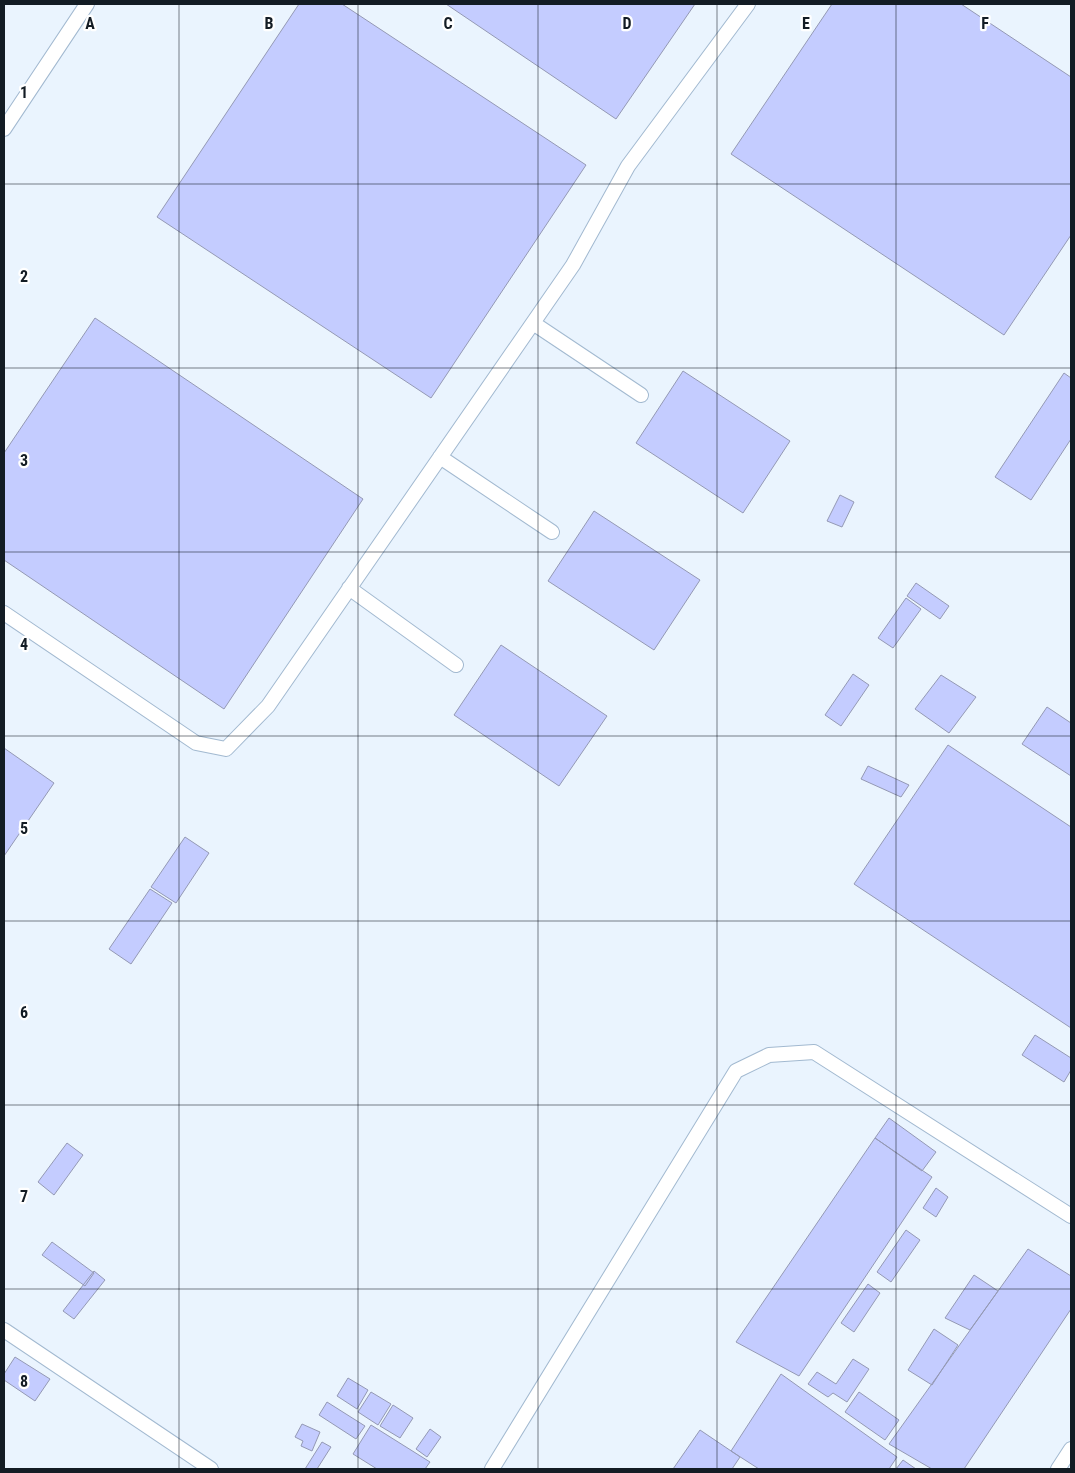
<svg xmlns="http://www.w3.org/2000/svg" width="1075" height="1473" font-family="'Roboto Condensed',sans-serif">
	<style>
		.building { fill: #c4ccff; stroke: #9499b4 }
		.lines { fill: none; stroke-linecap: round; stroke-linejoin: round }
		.service-casing { stroke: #a2b9d0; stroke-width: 16 }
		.service { stroke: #fff; stroke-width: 14 }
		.grid { fill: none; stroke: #131c24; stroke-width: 1; stroke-opacity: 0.55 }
		.grid-label { font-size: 16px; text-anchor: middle; font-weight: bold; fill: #131c24; stroke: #fff; stroke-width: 4.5; stroke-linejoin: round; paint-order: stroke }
	</style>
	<rect width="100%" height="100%" fill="#eaf4fe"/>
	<path class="building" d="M299,4H342L586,165L431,398L157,217Z
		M446,4H695L616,119Z
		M832,4H961L1071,77V235L1004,335L731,154Z
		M95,318L363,499L224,709L4,560V453Z
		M683,371L790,441L743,513L636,443Z
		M1064,373L1071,378V439L1031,500L995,477Z
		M840,495L854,502L842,527L827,521Z
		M594,511L700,580L654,650L548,581Z
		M916,583L949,606L940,619L907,596Z
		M906,598L921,609L893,648L878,638Z
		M501,645L607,716L559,786L454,715Z
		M853,674L869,685L841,726L825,715Z
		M941,675L976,697L949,733L915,709Z
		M1047,707L1071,723V776L1022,744Z
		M948,745L1071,827V1028L854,884Z
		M4,748L54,783L4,856Z
		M868,766L909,785L901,797L861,779Z
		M185,837L209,853L176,903L151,887Z
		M150,889L172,903L131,964L109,949Z
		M1035,1035L1071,1058V1070L1064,1082L1022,1055Z
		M889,1118L936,1152L922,1171L875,1138Z
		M875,1138L932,1177L799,1376L736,1342Z
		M67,1143L83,1155L54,1195L38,1182Z
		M936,1188L948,1197L936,1217L923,1208Z
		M906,1230L920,1240L891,1282L877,1272Z
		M52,1242L94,1273L85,1286L42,1255Z
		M1028,1249L1071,1276V1309L964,1469H932L889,1444Z
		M94,1271L105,1280L74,1319L63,1311Z
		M974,1275L998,1291L970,1330L945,1318Z
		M868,1284L880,1293L854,1332L841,1323Z
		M934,1329L958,1345L932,1385L908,1370Z
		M15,1357L50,1379L35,1401L4,1380V1374Z
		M853,1359L869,1369L847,1402L833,1393L828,1397L808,1384L817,1372L836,1384Z
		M781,1374L897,1457L889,1469H759L731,1451Z
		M348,1378L368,1390L357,1409L337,1396Z
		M371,1392L391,1404L378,1425L358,1412Z
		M859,1392L899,1420L885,1440L845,1412Z
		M327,1402L365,1426L356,1439L319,1415Z
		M393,1405L413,1418L400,1438L380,1426Z
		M302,1424L320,1432L312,1451L301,1446L303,1441L295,1437Z
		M371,1425L430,1462L425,1469H377L353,1454Z
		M430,1429L441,1437L427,1457L416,1449Z
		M700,1430L740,1457L732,1469H673Z
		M322,1442L331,1447L317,1469H305Z
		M903,1460L916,1469H896Z"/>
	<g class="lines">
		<defs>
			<path id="service" d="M4,129L87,4
				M533,323L641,395
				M440,457L552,532
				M349,588L456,665
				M4,613L196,743L226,749L268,706L573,265L628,166L748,4
				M4,1330L211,1469
				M492,1469L736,1071L769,1055L814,1052L1071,1216
				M1058,1469L1071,1449"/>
		</defs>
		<use href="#service" class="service-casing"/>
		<use href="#service" class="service"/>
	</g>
	<path class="grid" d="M179,4V1469M358,4V1469M538,4V1469M717,4V1469M896,4V1469M4,184H1071M4,368H1071M4,552H1071M4,736H1071M4,921H1071M4,1105H1071M4,1289H1071"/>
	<g class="grid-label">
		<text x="90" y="29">A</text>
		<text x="269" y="29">B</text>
		<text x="448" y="29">C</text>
		<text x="627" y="29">D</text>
		<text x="806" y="29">E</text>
		<text x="985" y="29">F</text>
		<text x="24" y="98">1</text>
		<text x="24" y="282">2</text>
		<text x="24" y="466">3</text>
		<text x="24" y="650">4</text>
		<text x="24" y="834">5</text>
		<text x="24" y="1018">6</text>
		<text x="24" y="1202">7</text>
		<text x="24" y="1387">8</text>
	</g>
	<rect width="1075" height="1473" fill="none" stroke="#131c24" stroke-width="10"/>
</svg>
